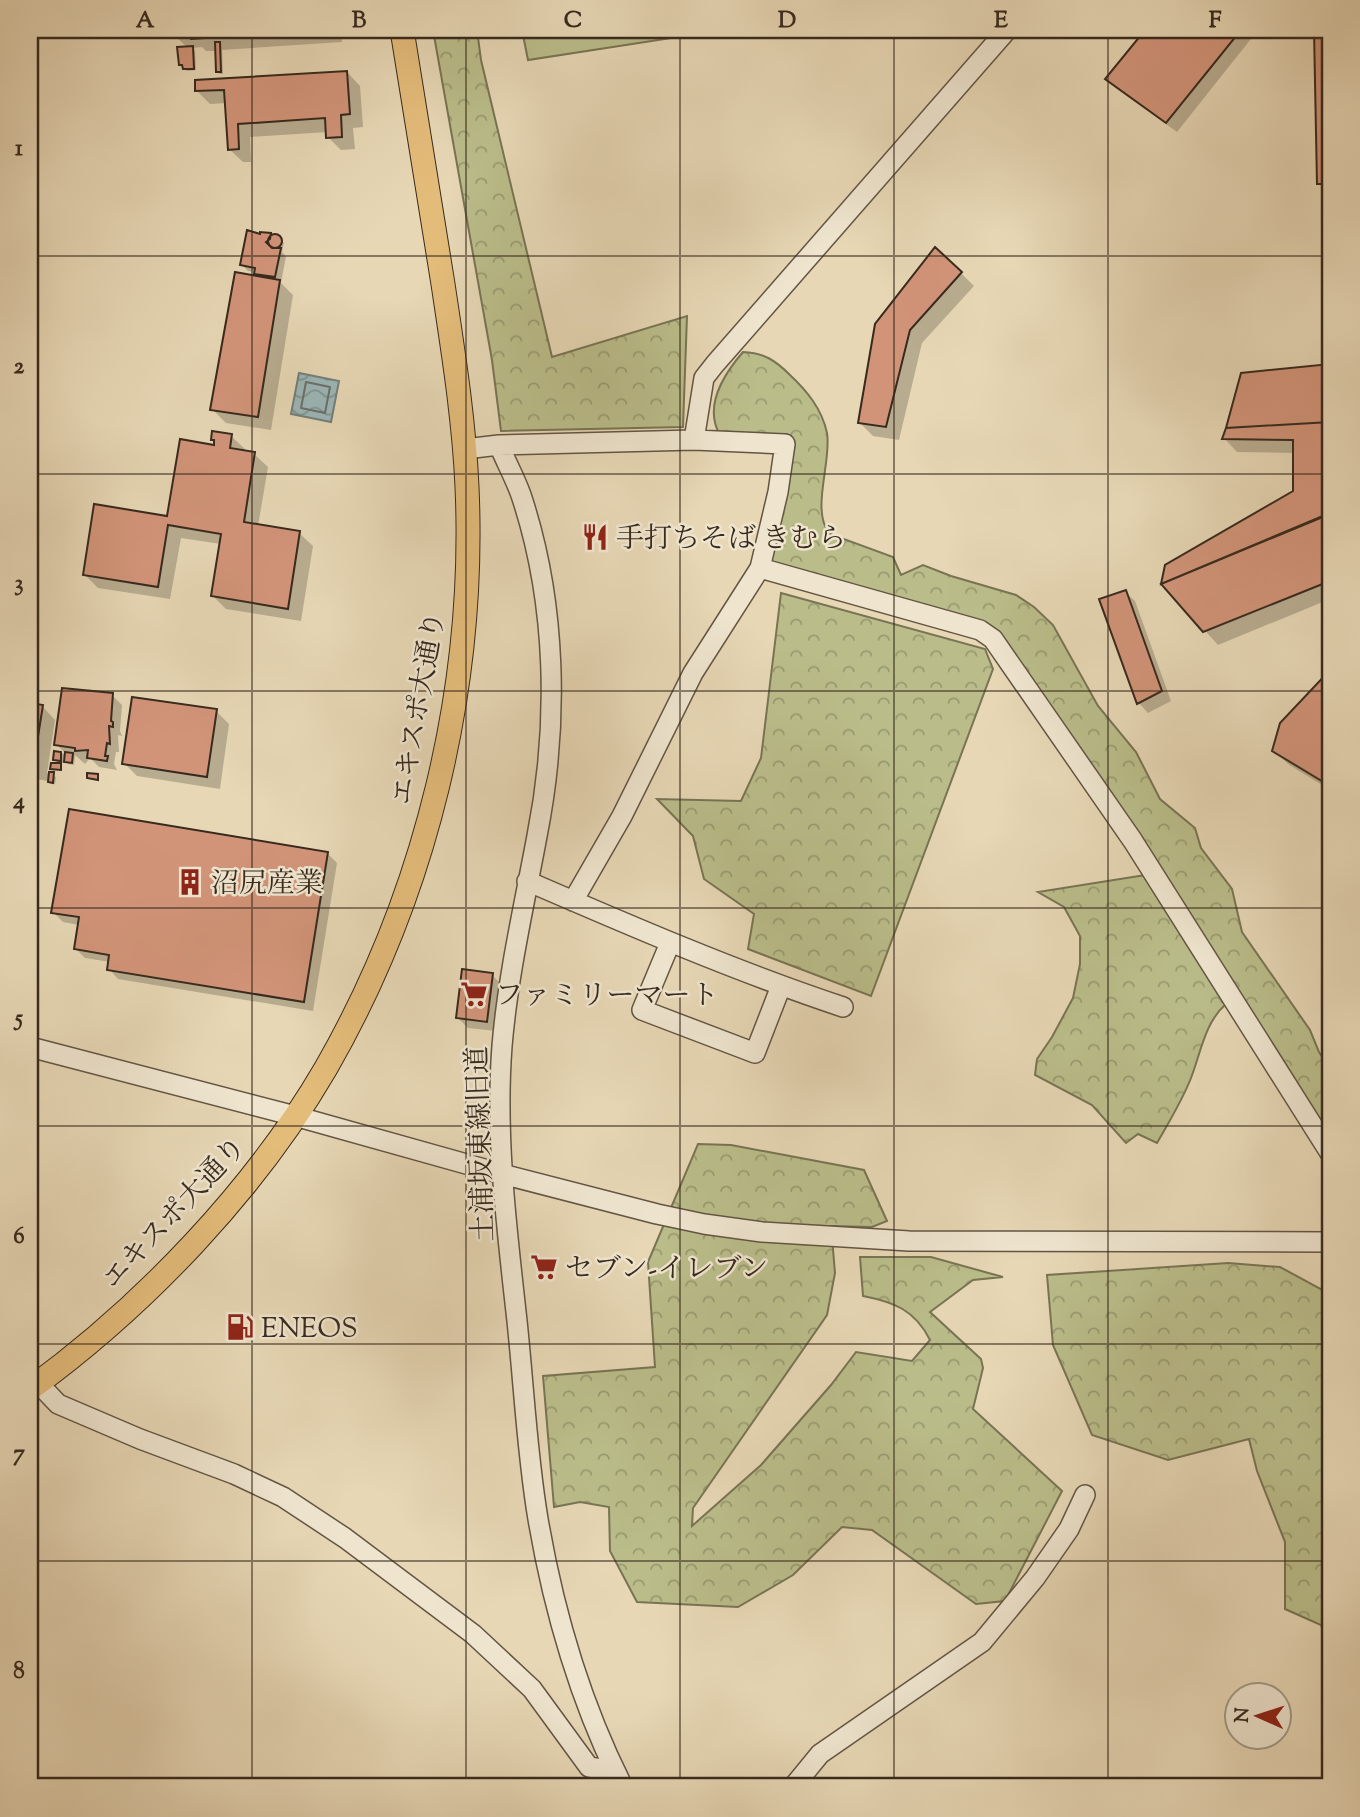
<svg xmlns="http://www.w3.org/2000/svg" width="1360" height="1817" font-family="'Sorts Mill Goudy','Noto Serif JP',serif">
	<style>
		.grass { fill: #babd8a; stroke: #787454; stroke-width: 2 }
		.forest { fill: url(#forest-crowns); stroke: #787454; stroke-width: 2 }
		.water { fill: url(#water-waves); stroke: #737f7a; stroke-width: 2 }
		.shadow { fill: #0003 }
		.lines { fill: none; stroke-linecap: round; stroke-linejoin: round }
		.shore { stroke: #69706b; stroke-width: 2 }
		.building { fill: #d29479; stroke: #372a1e; stroke-width: 2 }
		.minor-casing { stroke: #635544; stroke-width: 22 }
		.major-casing { stroke: #372a1e; stroke-width: 25 }
		.minor { stroke: #efe5cf; stroke-width: 19 }
		.major { stroke: #e4bc7a; stroke-width: 23 }
		.grid { fill: none; stroke: #372a1e; stroke-width: 2; stroke-opacity: 0.55 }
		.labels { text-anchor: middle; stroke-width: 5; stroke-linejoin: round; paint-order: stroke }
		.poi-label { font-size: 28px; fill: #372a1e; stroke: #efe5cf; text-anchor: start }
		.street-label { font-size: 28px; fill: #372a1e; stroke: #efe5cf }
		.neatline { fill: none; stroke: #372a1e; stroke-width: 2.5 }
		.grid-label { font-size: 23px; text-anchor: middle; font-weight: bold; fill: #372a1e }
	</style>
	<defs>
		<pattern id="forest-crowns" width="20" height="18" patternUnits="userSpaceOnUse" patternTransform="scale(1.75)"><rect width="20" height="18" fill="#babd8a"/><path d="M2 6a3 3 0 1 1 6 0M12 15a3 3 0 1 1 6 0" fill="none" stroke="#989a70"/></pattern>
		<pattern id="water-waves" width="16" height="10" patternUnits="userSpaceOnUse" patternTransform="scale(1.75)"><rect width="16" height="10" fill="#9bb7b8"/><path d="M0 5q4-4 8 0t8 0" fill="none" stroke="#7f9595"/></pattern>
	</defs>
	<rect width="100%" height="100%" fill="#e7d7b5"/>
	<filter id="stains"><feTurbulence type="fractalNoise" baseFrequency=".00286" numOctaves="4"/><feColorMatrix values="0 0 0 0 .2 0 0 0 0 .09 0 0 0 0 .02 0 0 0 .5 -.17"/></filter>
	<radialGradient id="worn" r=".72"><stop offset=".6" stop-color="#630" stop-opacity="0"/><stop offset="1" stop-color="#630" stop-opacity=".3"/></radialGradient>
	<path class="grass" d="M522,30H717V31L528,60Z"/>
	<path class="forest" d="M433,30H477L481,60L552,357L687,316L683,427L501,431L492,360Z
		M743,352C764,353 775,360 790,375C807,391 822,409 827,433C832,461 810,512 830,534L893,557L901,575L923,565L951,576L1016,595L1034,607L1053,625L1098,706L1136,752L1160,799L1195,828L1201,848L1232,889L1242,932L1310,1030L1319,1052L1330,1069V1135L1320,1126L1226,1004C1205,1022 1201,1052 1191,1078C1182,1101 1169,1122 1157,1143L1138,1134L1126,1143L1092,1105L1035,1075L1037,1059L1052,1037L1073,998L1080,964V936L1064,907L1038,892L1158,873L999,636L774,565L770,558L791,439L720,435C703,406 724,374 743,352Z
		M781,593L985,649L993,669L871,996L748,949L754,914L704,879L693,836L657,799L741,801L761,758Z
		M698,1144L731,1145L864,1170L887,1221L872,1227L831,1226L835,1273L827,1315L693,1508L692,1526L761,1465L831,1385L856,1352L912,1361L930,1340C915,1310 894,1302 863,1296L860,1257H931L1003,1277L973,1280L930,1312L981,1359L983,1368L973,1409L1062,1491L1005,1601L976,1604L872,1530L842,1527L793,1575L738,1607L637,1602L610,1551L609,1507L580,1502L554,1507L543,1376L655,1367L648,1262Z
		M1228,1263L1280,1267L1330,1294V1645L1321,1625L1285,1609V1542L1257,1471L1249,1439L1168,1460L1092,1435L1053,1345L1047,1275Z"/>
	<path class="water" d="M299,373L339,381L331,422L291,414Z"/>
	<path class="shadow" d="M174,30H342V42L222,50L223,74H220L217,72V51H206L202,47L192,48L195,51L196,70L187,71L180,64L188,48L174,35Z
		M1147,30H1258L1177,132L1117,89L1108,79Z
		M1316,30H1330V193L1319,184Z
		M347,72L360,86L363,127L353,128L355,149L341,150L328,137V132L250,137L251,162H243L229,149L226,103L210,104L197,91Z
		M262,234L278,236L284,243L282,252L286,256L281,283L293,295L271,430L226,423L212,409L262,278L257,272L248,271L242,265Z
		M961,273L974,286L922,343L899,440L873,436L860,423L876,325Z
		M1330,366V599L1218,645L1163,584L1166,566L1295,492V453L1237,452L1224,438L1242,374Z
		M231,436L245,449L244,452L254,454L268,467L258,526L299,533L313,546L301,621L226,609L213,596L221,544L181,538L170,599L98,588L84,574L169,518L215,447L216,442L213,439Z
		M1125,592L1135,601L1171,701L1148,713L1139,703L1101,601Z
		M1330,672V790L1288,764L1274,750L1281,724Z
		M112,695L122,705L120,731L122,736L118,735L119,752H116L114,764L117,770L99,767L90,758L85,764L75,755L74,765L68,764L63,758V763L58,762L55,760L56,753L66,754L56,744Z
		M30,705L42,706L55,720L47,773L56,777L55,784L48,781L30,778Z
		M216,711L229,724L220,789L137,776L124,763Z
		M327,853L337,863L313,1011L118,979L109,969L110,962L85,958L76,949L79,925L63,922L53,912Z
		M492,975L502,985L496,1031L468,1028L458,1018Z"/>
	<g class="lines">
		<path class="shore" d="M306,382L330,387L325,413L301,408Z"/>
	</g>
	<path class="building" d="M172,30H330L191,39V34L172,35Z
		M1145,30H1241L1166,123L1105,79Z
		M1314,30H1330V184H1317Z
		M215,42H220L221,72H216Z
		M193,46L194,69H183L182,65H179L177,47Z
		M347,71L350,114L341,115L342,137L326,138L325,118L238,124L239,149L228,150L224,90L195,91V80Z
		M247,230L260,234V232L271,233L270,239L266,242L272,248H281L275,277L254,274L255,268L240,265Z
		M268 241a7 7 0 1 1 14 0a7 7 0 1 1-14 0Z
		M935,247L962,272L910,330L886,427L858,423L875,324Z
		M235,272L280,280L258,417L210,410Z
		M1330,364V422L1226,428L1241,373Z
		M1330,422V513L1161,584L1165,565L1293,491V440L1222,439L1226,428Z
		M212,431L232,434L230,448L255,452L244,522L300,531L288,609L211,596L221,534L168,525L158,587L83,575L94,504L167,516L180,439L214,445V440H211Z
		M1330,514V581L1203,632L1161,584Z
		M1126,590L1162,691L1137,704L1099,599Z
		M1330,670V786L1272,751L1280,723Z
		M62,688L113,693L111,721L113,722V727L109,726L110,744L107,743L105,756H108L107,761L87,758L88,750L75,751V748L54,745Z
		M132,697L217,709L207,777L122,764Z
		M30,703L43,705L33,768L30,767Z
		M54,751L61,752V761L53,760Z
		M65,752L73,753L72,763L64,762Z
		M51,763H61V770L50,769Z
		M49,772H54L53,783L48,782Z
		M87,773L98,774V780L87,778Z
		M69,809L328,852L304,1002L107,970L109,955L74,949L79,917L51,913Z
		M462,969L493,973L487,1022L456,1018Z"/>
	<g class="lines">
		<defs>
			<path id="minor" d="M694,440L704,378L715,364L1007,30
				M499,445L694,440L785,444L778,492L760,568L693,673L622,816L573,901
				M465,449L499,445C506,462 515,478 521,495C557,603 559,725 537,836C524,906 508,975 502,1046C495,1138 507,1230 517,1321C524,1387 527,1454 538,1519C554,1613 580,1702 623,1787
				M760,568L980,630L993,639L1133,841L1330,1153
				M527,881C631,926 735,971 843,1007
				M670,943L642,1010L755,1053L781,986
				M30,1047L295,1116L502,1174L657,1214L704,1224L762,1232L909,1241L1330,1242
				M38,1383L58,1404L140,1439L234,1474L283,1497L345,1538L473,1634L532,1689L589,1767L615,1771
				M793,1787L820,1754L982,1642L1035,1578L1069,1529L1085,1495"/>
			<path id="major" d="M30,1389C144,1306 255,1190 326,1068C426,894 476,687 467,487C464,419 453,351 443,284C429,199 416,114 402,30"/>
		</defs>
		<use href="#minor" class="minor-casing"/>
		<use href="#major" class="major-casing"/>
		<use href="#minor" class="minor"/>
		<use href="#major" class="major"/>
	</g>
	<path class="grid" d="M252,30V1787M466,30V1787M680,30V1787M894,30V1787M1108,30V1787M30,256H1330M30,474H1330M30,691H1330M30,908H1330M30,1126H1330M30,1344H1330M30,1561H1330"/>
	<defs>
		<symbol id="restaurant-bare" viewBox="-9 -9 18 18"><path d="M-5-6h1v4h1v-4h1v4h1v-4h1v5L-1.5 .5V6h-2V.5L-5-1ZM5-6V6H3V1.5H1.5Q1.5-4 5-6Z" fill="#8f2418" stroke="#efe5cf" stroke-width="2.5" paint-order="stroke"/></symbol>
		<symbol id="building-bare" viewBox="-9 -9 18 18"><path d="M-4-6H4V6H1V3H-1V6H-4ZM-2.5-4.3h1.7v1.8h-1.7ZM.8-4.3h1.7v1.8H.8ZM-2.5-1h1.7V.8h-1.7ZM.8-1h1.7V.8H.8Z" fill="#8f2418" stroke="#efe5cf" stroke-width="2.5" paint-order="stroke"/></symbol>
		<symbol id="supermarket-bare" viewBox="-9 -9 18 18"><path d="M-6-5.5h2.5l.6 2H6L4.5 2H-2.5L-4.4-4H-6ZM-1.5 3.2a1.3 1.3 0 1 0 .1 0ZM3 3.2a1.3 1.3 0 1 0 .1 0Z" fill="#8f2418" stroke="#efe5cf" stroke-width="2.5" paint-order="stroke"/></symbol>
		<symbol id="fuel-bare" viewBox="-9 -9 18 18"><path d="M-5.5-6h7V0h2V4h1.3V-2.5L3-4.5l.8-.8L6-3V5H2.5V1h-1V6h-7ZM-4.2-4.7v3.2H.2V-4.7Z" fill="#8f2418" stroke="#efe5cf" stroke-width="2.5" paint-order="stroke"/></symbol>
	</defs>
	<g fill-rule="evenodd">
		<use href="#restaurant-bare" x="576" y="518" width="38" height="38"/>
		<use href="#building-bare" x="171" y="863" width="38" height="38"/>
		<use href="#supermarket-bare" x="455" y="975" width="38" height="38"/>
		<use href="#supermarket-bare" x="525" y="1248" width="38" height="38"/>
		<use href="#fuel-bare" x="221" y="1308" width="38" height="38"/>
	</g>
	<g class="labels">
		<g class="poi-label">
			<text x="616" y="547">手打ちそば きむら</text>
			<text x="211" y="892">沼尻産業</text>
			<text x="495" y="1004">ファミリーマート</text>
			<text x="565" y="1277">セブン-イレブン</text>
			<text x="261" y="1337">ENEOS</text>
		</g>
		<g class="street-label">
			<text transform="translate(417 708) rotate(-80)" y="10">エキスポ大通り</text>
			<text transform="translate(479 1144) rotate(-92)" y="10">土浦坂東線旧道</text>
			<text transform="translate(173 1212) rotate(-47)" y="10">エキスポ大通り</text>
		</g>
	</g>
	<rect width="1360" height="1817" fill="none" stroke="#e7d7b5" stroke-width="77"/>
	<g transform="translate(1258 1716) rotate(273)"><circle r="33" fill="#efe5cf" stroke="#a59a88" stroke-width="2"/>
	<path d="M0-5L12 26L0 18L-12 26Z" fill="#8f2418"/>
	<text y="-10" font-size="19" font-weight="bold" text-anchor="middle" fill="#372a1e">N</text>
	</g>
	<rect x="38" y="38" width="1284" height="1740" class="neatline"/>
	<g class="grid-label">
		<text x="145" y="27">A</text>
		<text x="359" y="27">B</text>
		<text x="573" y="27">C</text>
		<text x="787" y="27">D</text>
		<text x="1001" y="27">E</text>
		<text x="1215" y="27">F</text>
		<text x="19" y="155">1</text>
		<text x="19" y="373">2</text>
		<text x="19" y="590">3</text>
		<text x="19" y="808">4</text>
		<text x="19" y="1025">5</text>
		<text x="19" y="1243">6</text>
		<text x="19" y="1460">7</text>
		<text x="19" y="1678">8</text>
	</g>
	<rect width="100%" height="100%" filter="url(#stains)"/>
	<rect width="100%" height="100%" fill="url(#worn)"/>
</svg>
